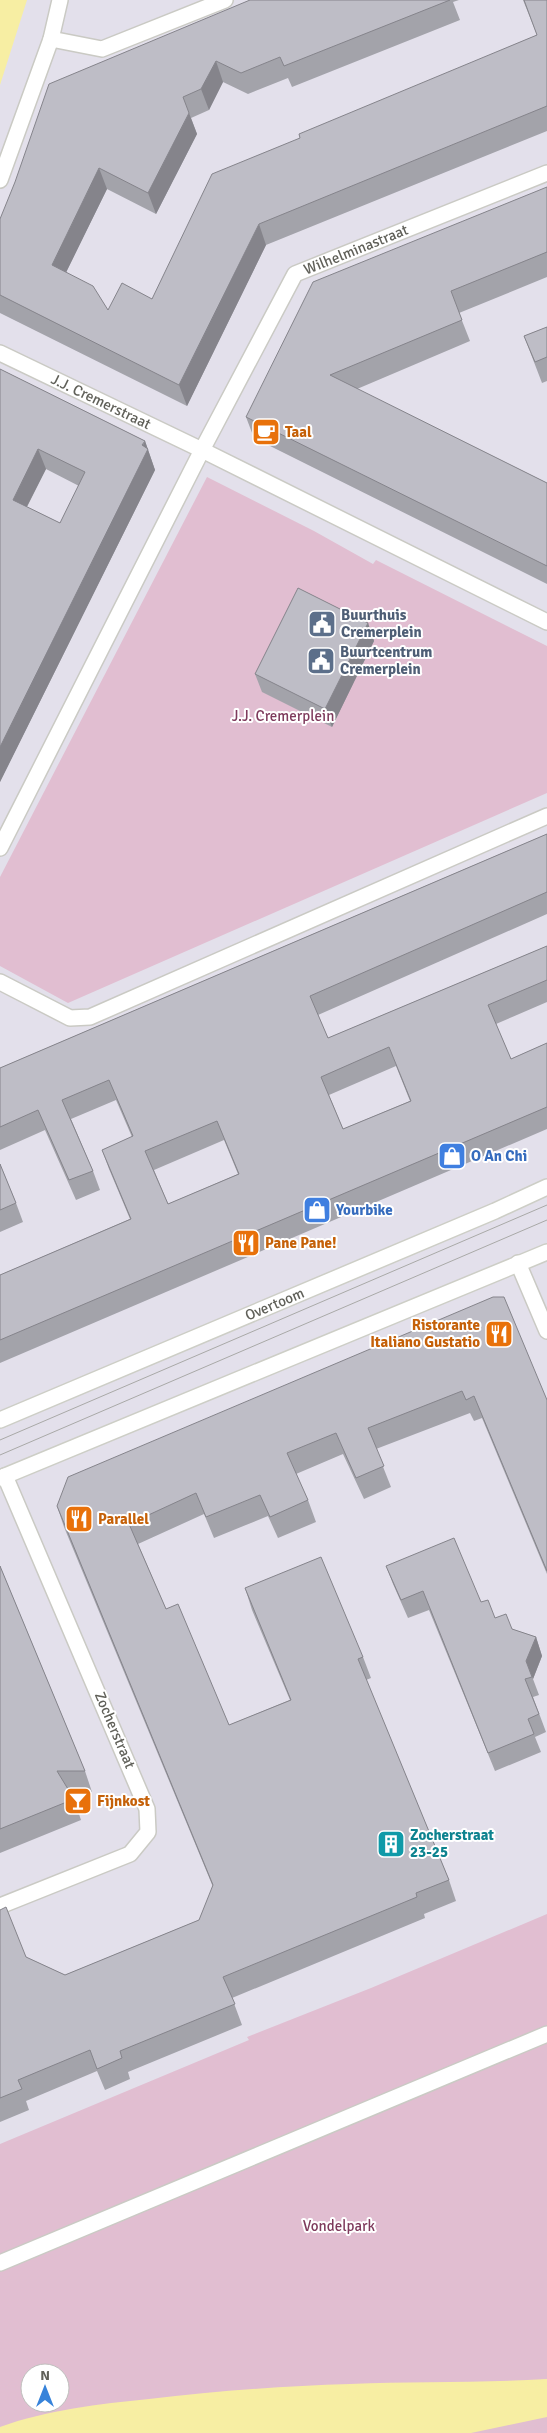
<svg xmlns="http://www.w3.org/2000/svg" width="547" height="2433" font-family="Signika,sans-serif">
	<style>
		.green { fill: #e1bed1; fill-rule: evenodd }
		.water { fill: #f7eea3 }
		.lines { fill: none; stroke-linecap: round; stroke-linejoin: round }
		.pedestrian-casing { stroke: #cacac4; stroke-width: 18 }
		.minor-casing { stroke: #cacac4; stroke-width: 18 }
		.secondary-casing { stroke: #cdcec6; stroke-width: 18 }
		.pedestrian { stroke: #fff; stroke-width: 15 }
		.minor { stroke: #fff; stroke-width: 15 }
		.secondary { stroke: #fff; stroke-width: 15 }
		.tram { stroke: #a9a9a7; stroke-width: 1 }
		.wall { fill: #a3a3aa; fill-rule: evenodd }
		.shaded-wall { fill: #85848b }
		.building { fill: #bebdc6; stroke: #85848b; fill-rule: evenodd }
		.labels { text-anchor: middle; stroke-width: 4; stroke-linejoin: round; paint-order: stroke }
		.street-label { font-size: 15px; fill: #606059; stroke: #fff }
		.food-label { font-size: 15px; font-weight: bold; fill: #c56008; stroke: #fff; text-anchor: start }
		.service-label { font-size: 15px; font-weight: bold; fill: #4e5e75; stroke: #fff; text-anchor: start }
		.park-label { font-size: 15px; fill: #7e3a5c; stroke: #fff }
		.shop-label { font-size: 15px; font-weight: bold; fill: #366cbe; stroke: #fff; text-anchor: start }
		.culture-label { font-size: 15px; font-weight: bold; fill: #0d838f; stroke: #fff; text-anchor: start }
	</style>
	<rect width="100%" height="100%" fill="#e3e0eb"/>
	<path class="green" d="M207,477L314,531L373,564L376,560L547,646V793L68,1003L0,966V877Z
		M547,1914V2433H0V2144L249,2040L247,2037L371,1988ZM30,2373H60V2403H30Z"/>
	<path class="water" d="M0,0H27L0,85Z
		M547,2379V2417L471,2433H0V2427C47,2410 99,2404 149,2399C215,2391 283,2386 350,2384C415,2381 481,2383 547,2379Z"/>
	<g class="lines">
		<defs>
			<path id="pedestrian" d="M0,2263L547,2034"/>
			<g id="minor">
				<path d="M51,39L102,49L225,0"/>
				<path d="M0,180L51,39L60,0"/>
				<path id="s1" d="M0,353L202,450L547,622"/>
				<path id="s2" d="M0,848L202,450L295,274L547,173"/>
				<path d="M0,982L70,1018L90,1017L547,816"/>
				<path d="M518,1263L547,1331"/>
				<path d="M0,1906L130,1854L148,1832L147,1809L5,1476"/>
			</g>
			<g id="secondary">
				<path id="s3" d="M0,1420L495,1211L547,1187"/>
				<path d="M0,1478L547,1252"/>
			</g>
		</defs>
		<use href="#pedestrian" class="pedestrian-casing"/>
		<use href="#minor" class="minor-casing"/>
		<use href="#secondary" class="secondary-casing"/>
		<use href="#pedestrian" class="pedestrian"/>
		<use href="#minor" class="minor"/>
		<use href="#secondary" class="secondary"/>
		<path class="tram" d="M0,1440L547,1205
			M0,1455L547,1220"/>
	</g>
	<path class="wall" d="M250,0H459L453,2L460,20L292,87L288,78L248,94L223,82L209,110L191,118L197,134L156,214L107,189L66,272L108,310L152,299L300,138L537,35L523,0H547V131L266,245L187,406L0,313V219Z
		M547,187V277L459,313L470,341L357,389L547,483V584L254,438L246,417Z
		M547,327V381L542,383L524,336Z
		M0,369L145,441L155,470L0,782ZM46,469L79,486L60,523L27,507Z
		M368,623L374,641L332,727L262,692L255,674Z
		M547,834V914L318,1015L328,1038L547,946V1002L496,1024L511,1059L547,1043V1129L0,1363V1275L130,1219L109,1169L102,1150L132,1137L116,1100L71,1119L93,1171L100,1190L76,1200L45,1130L0,1150V1068ZM396,1066L410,1101L343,1129L329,1095ZM224,1140L238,1174L168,1204L154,1170Z
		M0,1164L16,1203L23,1222L0,1232Z
		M493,1297L547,1400V1574L482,1418L474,1421L470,1413L376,1449L391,1487L364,1499L343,1454L296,1474L308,1500L316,1522L278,1538L268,1516L214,1538L204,1514L138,1544L166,1609L229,1725L290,1700L252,1610L245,1588L363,1657L371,1678L366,1680L449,1880L456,1901L424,1914L425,1918L232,1998L242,2025L128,2072L130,2079L105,2090L97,2071L26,2101L29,2110L0,2122V1910L26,1957L65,1975L199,1920L213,1887L64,1527L57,1506Z
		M0,1566L85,1771L92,1792H70L74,1799L81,1820L0,1853Z
		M386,1566L481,1602L495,1618L512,1629L536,1637L542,1656L533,1679L539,1695L533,1697L546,1732L535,1737L541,1752L495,1771L429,1610L408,1618L393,1584Z"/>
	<path class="shaded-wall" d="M216,61L223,82L209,110L201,89Z
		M189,113L197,134L156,214L148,193Z
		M99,168L107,189L59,287L52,265Z
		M259,224L266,245L187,406L179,385Z
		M145,441L155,470L0,782V747Z
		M38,449L46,469L20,520L13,500Z
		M368,623L374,641L332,727L325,709Z
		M536,1637L542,1656L533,1679L526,1661Z"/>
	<path class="building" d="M250,0H450L284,66L280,57L241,73L216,61L201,89L183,97L189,113L148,193L99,168L52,265L93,286L108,310L122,283L152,299L212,174L300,138L299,134L537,35L524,0H547V106L259,224L179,385L0,295V219L15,182L49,84Z
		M547,187V252L451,291L462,320L330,375L547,483V566L246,417L313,282Z
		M547,327V357L535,362L524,336Z
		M0,369L145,441L142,445L148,449L0,747ZM38,449L85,472L60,523L13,500Z
		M298,588L368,623L325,709L255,674Z
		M547,834V892L310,996L328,1038L547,946V980L488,1005L511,1059L547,1043V1107L0,1340V1275L131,1219L102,1150L133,1136L109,1080L62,1100L93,1171L69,1180L38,1110L0,1127V1068ZM389,1047L411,1101L343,1129L321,1077ZM217,1121L239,1174L168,1204L145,1151Z
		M0,1164L16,1203L0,1210Z
		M493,1297H504L547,1400V1571L474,1396L466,1400L462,1391L368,1428L384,1466L356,1478L336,1433L287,1453L308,1500L270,1517L260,1495L206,1517L196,1493L129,1524L166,1609L178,1604L229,1725L291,1700L245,1588L321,1557L363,1657L358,1659L449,1880L416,1893L417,1897L223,1977L235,2004L120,2051L122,2058L97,2069L90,2050L18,2080L22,2089L0,2098V1910L6,1907L26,1957L65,1975L199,1920L213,1885L57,1506L68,1477Z
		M454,1538L481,1602L488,1600L495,1618L506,1614L512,1629L536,1637L526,1661L532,1677L525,1679L539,1714L528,1719L534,1734L488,1753L423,1591L401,1600L386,1566Z
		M0,1566L85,1771H57L74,1799L0,1829Z"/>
	<defs>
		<symbol id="cafe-square" viewBox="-11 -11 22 22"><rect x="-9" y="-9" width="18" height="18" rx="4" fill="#e8710a" stroke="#fff"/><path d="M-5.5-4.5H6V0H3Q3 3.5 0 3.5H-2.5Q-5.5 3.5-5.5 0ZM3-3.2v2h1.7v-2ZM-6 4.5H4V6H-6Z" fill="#fff"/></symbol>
		<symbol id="civic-square" viewBox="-11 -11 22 22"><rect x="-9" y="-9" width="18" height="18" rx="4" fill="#5c6f8a" stroke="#fff"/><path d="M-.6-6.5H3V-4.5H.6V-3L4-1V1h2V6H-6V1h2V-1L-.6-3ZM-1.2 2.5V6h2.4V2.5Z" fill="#fff"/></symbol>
		<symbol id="shop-square" viewBox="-11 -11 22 22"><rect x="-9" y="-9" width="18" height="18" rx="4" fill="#3f7fe0" stroke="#fff"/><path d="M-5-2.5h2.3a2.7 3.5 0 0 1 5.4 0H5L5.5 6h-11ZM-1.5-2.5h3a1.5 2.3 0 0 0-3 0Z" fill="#fff"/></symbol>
		<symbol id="restaurant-square" viewBox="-11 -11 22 22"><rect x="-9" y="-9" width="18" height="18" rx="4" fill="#e8710a" stroke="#fff"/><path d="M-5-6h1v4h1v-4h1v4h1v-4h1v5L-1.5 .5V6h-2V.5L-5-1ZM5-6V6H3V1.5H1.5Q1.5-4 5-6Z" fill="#fff"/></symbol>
		<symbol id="bar-square" viewBox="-11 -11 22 22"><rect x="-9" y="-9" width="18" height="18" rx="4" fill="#e8710a" stroke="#fff"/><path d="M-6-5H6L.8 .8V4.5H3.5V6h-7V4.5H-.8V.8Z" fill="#fff"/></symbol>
		<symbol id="building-square" viewBox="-11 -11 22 22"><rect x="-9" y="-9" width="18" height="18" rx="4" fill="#0f9aa8" stroke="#fff"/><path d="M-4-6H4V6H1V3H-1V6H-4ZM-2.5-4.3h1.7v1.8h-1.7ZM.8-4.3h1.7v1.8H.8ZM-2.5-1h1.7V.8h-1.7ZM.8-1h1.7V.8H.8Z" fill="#fff"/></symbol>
	</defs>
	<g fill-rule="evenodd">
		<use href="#cafe-square" x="250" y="416" width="32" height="32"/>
		<use href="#civic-square" x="306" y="608" width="32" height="32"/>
		<use href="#civic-square" x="305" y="645" width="32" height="32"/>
		<use href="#shop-square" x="436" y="1140" width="32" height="32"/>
		<use href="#shop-square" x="301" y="1194" width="32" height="32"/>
		<use href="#restaurant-square" x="230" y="1227" width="32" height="32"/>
		<use href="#restaurant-square" x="483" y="1318" width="32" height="32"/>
		<use href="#restaurant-square" x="63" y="1503" width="32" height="32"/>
		<use href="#bar-square" x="62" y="1785" width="32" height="32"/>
		<use href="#building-square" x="375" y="1828" width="32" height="32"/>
	</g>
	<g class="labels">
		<g class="street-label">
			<text dy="5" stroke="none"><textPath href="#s2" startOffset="711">Wilhelminastraat</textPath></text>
			<text dy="5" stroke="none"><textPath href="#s1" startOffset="112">J.J. Cremerstraat</textPath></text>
			<text dy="5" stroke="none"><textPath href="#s3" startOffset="298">Overtoom</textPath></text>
			<text transform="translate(115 1730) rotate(67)" y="5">Zocherstraat</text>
		</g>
		<g class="food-label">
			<text x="285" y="437">Taal</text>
			<text x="265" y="1248">Pane Pane!</text>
			<text x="480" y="1330" text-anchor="end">Ristorante<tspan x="480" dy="17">Italiano Gustatio</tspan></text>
			<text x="98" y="1524">Parallel</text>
			<text x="97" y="1806">Fijnkost</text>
		</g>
		<g class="service-label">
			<text x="341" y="620">Buurthuis<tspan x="341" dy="17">Cremerplein</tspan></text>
			<text x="340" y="657">Buurtcentrum<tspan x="340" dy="17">Cremerplein</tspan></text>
		</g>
		<g class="park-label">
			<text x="283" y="721">J.J. Cremerplein</text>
			<text x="339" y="2231">Vondelpark</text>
		</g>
		<g class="shop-label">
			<text x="471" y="1161">O An Chi</text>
			<text x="336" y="1215">Yourbike</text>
		</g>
		<g class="culture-label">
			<text x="410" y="1840">Zocherstraat<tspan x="410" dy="17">23-25</tspan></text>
		</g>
	</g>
	<g transform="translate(45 2388)"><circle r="24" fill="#ffffff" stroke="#bfbfbd"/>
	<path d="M0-4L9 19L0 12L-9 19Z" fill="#3783da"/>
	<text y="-8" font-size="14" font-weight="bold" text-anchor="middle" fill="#606059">N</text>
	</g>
</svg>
